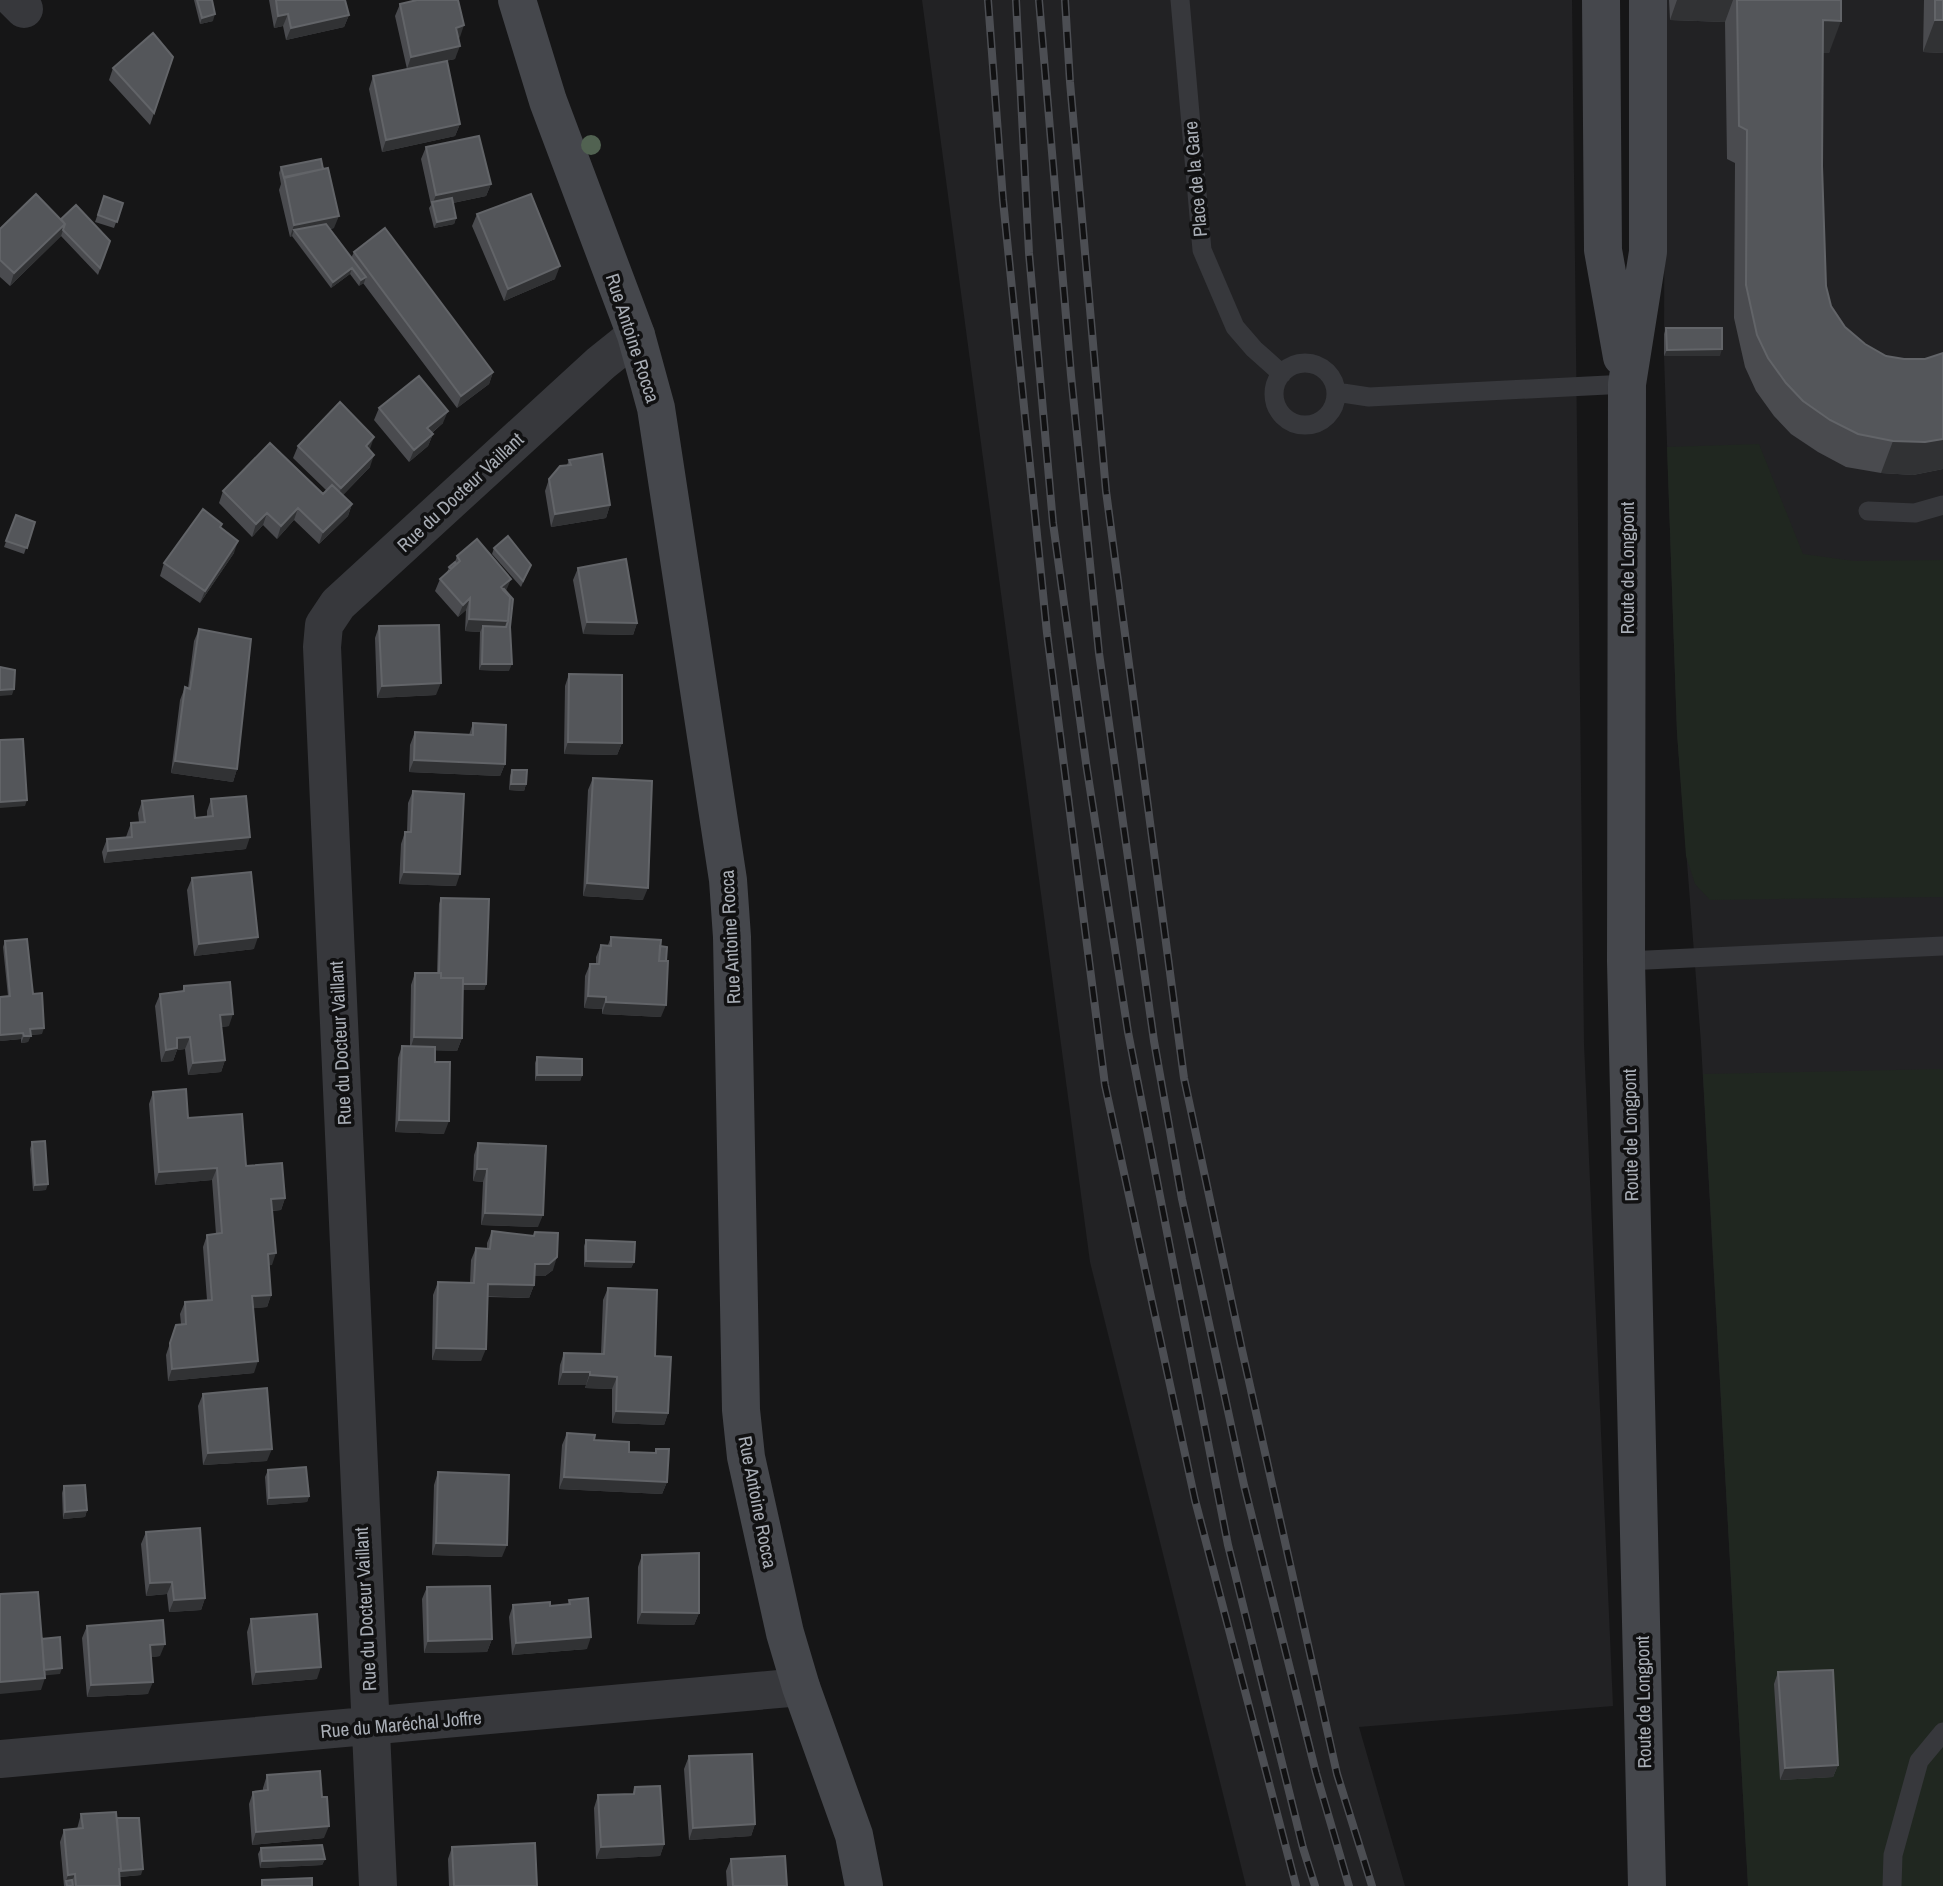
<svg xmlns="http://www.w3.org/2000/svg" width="1943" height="1886" font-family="'Archivo Narrow',sans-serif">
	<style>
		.built { fill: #222224 }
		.green { fill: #202720 }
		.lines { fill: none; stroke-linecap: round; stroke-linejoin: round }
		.lane { stroke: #37383c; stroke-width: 19 }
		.street { stroke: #37383c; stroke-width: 38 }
		.secondary { stroke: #45474c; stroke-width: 38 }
		.rail-casing { stroke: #4c4e53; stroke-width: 8 }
		.rail { stroke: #111112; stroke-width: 5; stroke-dasharray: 16; stroke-linecap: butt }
		.tree { fill: #516251 }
		.wall { fill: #4a4b4f }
		.shaded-wall { fill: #313234 }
		.building { fill: #54565a; stroke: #626468; stroke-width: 2 }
		.labels { text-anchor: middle; stroke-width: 7; stroke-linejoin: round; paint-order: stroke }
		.street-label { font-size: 19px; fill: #a9aeb6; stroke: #111112 }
	</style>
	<rect width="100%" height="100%" fill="#161617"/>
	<path class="built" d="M922,0H1572L1584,1044L1613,1706L1359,1727L1405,1886H1246L1090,1262Z
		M1665,0H1943V1886H1748L1701,1043L1677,733L1664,356Z"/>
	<path class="green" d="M1759,444L1803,554L1854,561L1943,560V897L1710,900L1695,884L1686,856L1677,733L1667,447Z
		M1943,1069V1886H1748L1703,1074Z"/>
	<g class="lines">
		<path class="lane" d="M1180,0L1202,250L1235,327L1254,349L1282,374
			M1274 394a31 31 0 1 1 62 0a31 31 0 1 1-62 0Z
			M1336,392L1369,397L1627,384
			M1868,511L1915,513L1943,505
			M1626,961L1943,946
			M1892,1886L1893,1855L1919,1761L1943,1732"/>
		<path class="street" d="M15,0L24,9
			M0,1759L801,1687
			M378,1886L322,647L324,625L338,604L601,363L636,335"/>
		<path class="secondary" d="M517,0L548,101L636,335L656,408L728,880L732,937L741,1410L746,1457L785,1633L801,1687L854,1835L864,1886
			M1601,0L1603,250L1622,357
			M1647,1886L1626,961L1627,384L1648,252V0"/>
		<defs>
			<path id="rail" d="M988,0L1003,200L1047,633L1105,1085L1195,1500L1296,1886
				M1016,0L1029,253L1053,523L1086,763L1128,1032L1228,1545L1303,1848L1315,1886
				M1039,0L1071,375L1099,653L1154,1041L1182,1199L1244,1485L1316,1773L1349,1886
				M1065,0L1070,82L1106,491L1184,1078L1242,1350L1337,1774L1372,1886"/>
		</defs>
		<use href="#rail" class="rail-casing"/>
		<use href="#rail" class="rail"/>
	</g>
	<circle class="tree" cx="591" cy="145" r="10"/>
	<path class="wall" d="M194,0H212L213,21L200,24Z
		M269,0H345L349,15L344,27L286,40L283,26L274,28Z
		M1669,0H1841L1829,53H1823L1822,166L1826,286L1831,306L1845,327L1865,344L1886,356L1904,359H1925L1943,353V469L1913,475L1881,473L1846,467L1818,452L1791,434L1774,416L1756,391L1745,367L1734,318L1735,163L1727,159L1725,22L1670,20Z
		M1924,0H1943V53L1923,52Z
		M400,4L460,37L458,38L455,59L407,69L395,16Z
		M173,57L150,125L109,80L113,68Z
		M373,76L460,124L455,136L382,152L369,89Z
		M426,147L491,184L486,196L453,203L456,218L454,224L434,228L429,208L431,205L421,159Z
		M281,167L334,228L330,229L351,258L354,252L493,372L489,384L457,408L363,283L359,286L350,274L331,288L292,236L290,237L279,190L281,184L279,173Z
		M104,196L123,203L114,228L95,222Z
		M477,214L555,279L504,301L472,226Z
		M61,219L110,241L98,275L61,236L10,286L0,277V229Z
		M1666,328L1720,356H1664V334Z
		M379,408L443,423L432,433L433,434L428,446L409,462L374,420Z
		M298,446L369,450L370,467L343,495L352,504L348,516L319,544L294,520L277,539L263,525L252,537L219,503L223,491L323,494L326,490L293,458Z
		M569,460L610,505L606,518L551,527L545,491L549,479L567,465Z
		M16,515L35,522L24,554L4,547Z
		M222,524L220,528L234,553L200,603L160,576L164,563Z
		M494,548L531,565L521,587L492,554Z
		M457,556L506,591L510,627L509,671L479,670L480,632L465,631L466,610L458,617L435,591L440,579L447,573L449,567L455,562Z
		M578,568L637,623L633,635L583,634L573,580Z
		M379,626L436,695L377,698L375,638Z
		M199,629L237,769L233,782L171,773L180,700L185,687L188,688L194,641Z
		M569,674L622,743L617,755L564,754L565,686Z
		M473,723L505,764L500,776L409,772L410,745L415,732L469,735Z
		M512,770L526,784L524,791L509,790L510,776Z
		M593,778L643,900L583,896L588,790Z
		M413,791L456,886L399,884L401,844L405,832H407L408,803Z
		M211,799L246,849L104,863L102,852L107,839L126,837L131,823L139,822L138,813L142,801L195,818L207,817V811Z
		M192,878L254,949L194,956L187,890Z
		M441,898L486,984L484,990H462V1038L457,1051L435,1050V1062L444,1134L395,1132L398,1058L402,1046H410L411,985L415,973H437L439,904Z
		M611,937L661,1017L602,1014V1009L584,1008L585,976L590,964H596V957L601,945H608Z
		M5,941L33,994L42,1034L30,1035L28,1042L21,1043V1039L0,1041V997L8,996L3,947Z
		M184,986L229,1026L221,1027L225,1060L221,1072L188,1075L185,1049L177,1050L173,1061L161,1062L155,1006L160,994L182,992Z
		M537,1057L582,1075L580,1081H535V1063Z
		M153,1092L188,1118L285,1198L281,1210L272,1211V1265H269L271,1295L267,1307L253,1308L254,1373L168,1381L166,1355L176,1325L181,1324L180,1314L185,1302L207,1300L203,1247L207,1235L216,1234L212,1180L155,1185L149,1104Z
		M32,1142L46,1190L33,1191L30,1149Z
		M478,1143L538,1227L481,1225L483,1182L473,1181L474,1155Z
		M492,1231L553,1270L545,1276H534V1285L529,1298L488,1297L481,1361L432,1360L433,1295L438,1282L470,1283L471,1260L476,1248L487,1249V1243Z
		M586,1240L634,1262L631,1268L584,1267V1246Z
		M608,1288L655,1356L668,1413L664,1425L612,1423V1389L585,1388L586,1385H558L560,1365L564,1353L601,1354L603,1300Z
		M203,1394L267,1461L203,1465L198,1406Z
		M567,1433L594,1440L629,1452L655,1453L656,1449L667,1482L662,1494L559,1489L562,1445Z
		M268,1470L309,1496L307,1502L267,1505L265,1477Z
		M438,1472L502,1557L432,1555L434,1485Z
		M64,1486L87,1510L85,1517L63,1519L62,1493Z
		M146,1532L205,1598L201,1610L169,1612L167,1594L146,1596L141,1544Z
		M642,1555L699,1613L694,1625L637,1624L638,1567Z
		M427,1587L492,1639L487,1652L424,1653L422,1599Z
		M569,1600L587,1649L512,1655L509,1617L513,1605L550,1606L568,1605Z
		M251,1619L317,1679L252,1685L247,1632Z
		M87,1626L160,1656L151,1657L148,1694L87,1697L82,1638Z
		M1778,1672L1838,1765L1833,1777L1780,1780L1774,1684Z
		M689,1756L755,1824L751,1836L689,1840L684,1769Z
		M267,1775L324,1838L252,1845L249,1804L253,1792L263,1791V1788Z
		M635,1787L664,1844L660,1856L596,1859L594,1808L598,1795L633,1794Z
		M81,1814L117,1818L141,1875L120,1877V1886H64L60,1842L64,1830L77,1829Z
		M452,1847L537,1886H449L448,1859Z
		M261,1848L325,1859L322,1865L260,1868L258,1854Z
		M731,1859L787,1886H727L726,1871Z"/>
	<path class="shaded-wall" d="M1677,0H1733L1725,22L1670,20Z
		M215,14L213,21L200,24L202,18Z
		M288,14L283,26L274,28L278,16Z
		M349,15L344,27L286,40L291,28Z
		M1823,20L1841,21L1829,53H1811Z
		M1935,20H1943V53L1923,52Z
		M464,25L460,37L451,40L456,28Z
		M460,46L455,59L407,69L411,57Z
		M460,124L455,136L382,152L386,140Z
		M491,184L486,196L433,207L432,205L436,195Z
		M339,216L334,228L298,235L294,230L292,236L290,237L294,225Z
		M456,218L454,224L434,228L437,222Z
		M65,224L61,236L10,286L14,273Z
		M560,266L555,279L504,301L508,289Z
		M352,268L350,274L331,288L333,282Z
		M366,277L364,283L359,286L361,280Z
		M1722,349L1720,356H1664L1667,350Z
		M493,372L489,384L457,408L461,396Z
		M448,411L443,423L423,440L427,428Z
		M433,434L428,446L409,462L414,450Z
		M374,437L370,449L361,458L366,446Z
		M1943,439V469L1913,475L1881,473L1893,441Z
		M374,455L370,467L337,501L341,488Z
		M352,504L348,516L319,544L323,532Z
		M610,505L606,518L551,527L555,514Z
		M298,508L294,520L277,539L281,526Z
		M267,513L263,525L252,537L256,524Z
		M238,541L234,553L200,603L205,591Z
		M511,579L506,591L501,596V587Z
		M470,598L466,610L458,617L463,605Z
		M469,619L508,621L503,633L483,626L480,632L465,631Z
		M587,622L637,623L633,635L583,634Z
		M482,664H512L509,671L479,670Z
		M441,683L436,695L377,698L382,686Z
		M14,689L12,695L0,696V690Z
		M568,742L622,743L617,755L564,754Z
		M414,760L505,764L500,776L409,772Z
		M175,761L237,769L233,782L171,773Z
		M511,784H526L524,791L509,790Z
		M27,800L25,806L0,808V802Z
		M250,837L246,849L104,863L108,851Z
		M404,872L460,874L456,886L399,884Z
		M587,883L648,888L643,900L583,896Z
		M258,937L254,949L194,956L199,944Z
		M439,984H486L484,990H436Z
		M588,996L606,997L602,1009L584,1008Z
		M606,1002L666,1005L661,1017L602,1014Z
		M233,1014L229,1026L216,1028L220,1015Z
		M44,1028L42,1034L28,1035L30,1029Z
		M23,1033L21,1039L0,1041V1035Z
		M24,1036H31L28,1042L21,1043Z
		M190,1037L185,1049L177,1050L173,1061L161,1062L166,1050L177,1038Z
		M414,1037L462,1038L457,1051L410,1050Z
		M225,1060L221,1072L188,1075L193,1063Z
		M537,1075H582L580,1081H535Z
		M399,1120L449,1121L444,1134L395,1132Z
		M217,1168L212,1180L155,1185L159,1172Z
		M477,1169H487L483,1182L473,1181Z
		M48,1184L46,1190L33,1191L35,1185Z
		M285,1198L281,1210L267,1211L271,1199Z
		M485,1213L543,1215L538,1227L481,1225Z
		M276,1253L272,1265L264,1266L268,1254Z
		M557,1257L553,1270L545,1276H531L535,1264Z
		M586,1261L634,1262L631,1268L584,1267Z
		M488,1284L534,1285L529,1298L484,1296Z
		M271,1295L267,1307L247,1309L252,1296Z
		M436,1348L486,1349L481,1361L432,1360Z
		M258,1361L254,1373L168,1381L172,1369Z
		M563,1372H590L586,1385H558Z
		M590,1375L617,1377L612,1389L585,1388Z
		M616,1411L668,1413L664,1425L612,1423Z
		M272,1449L267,1461L203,1465L208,1453Z
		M564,1477L667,1482L662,1494L559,1489Z
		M309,1496L307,1502L267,1505L269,1498Z
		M87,1510L85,1517L63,1519L65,1512Z
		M436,1543L507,1545L502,1557L432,1555Z
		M172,1582L167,1594L146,1596L150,1583Z
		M205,1598L201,1610L169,1612L174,1600Z
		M642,1612L699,1613L694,1625L637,1624Z
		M591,1637L587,1649L512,1655L516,1643Z
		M492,1639L487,1652L424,1653L428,1641Z
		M165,1644L160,1656L146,1658L150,1645Z
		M321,1667L317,1679L252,1685L256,1672Z
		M62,1668L60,1674L39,1676L42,1670Z
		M45,1678L41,1690L0,1694V1682Z
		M153,1682L148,1694L87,1697L91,1685Z
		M1838,1765L1833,1777L1780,1780L1785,1768Z
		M755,1824L751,1836L689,1840L693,1828Z
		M329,1826L324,1838L252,1845L256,1832Z
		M664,1844L660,1856L596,1859L601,1847Z
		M325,1859L322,1865L260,1868L262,1861Z
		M119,1869H143L141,1875L118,1877Z
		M75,1874L70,1886L66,1881L68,1875Z"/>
	<path class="building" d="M197,0H212L215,14L202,18Z
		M276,0H345L349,15L291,28L288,14L278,16Z
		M417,0H458L464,25L456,28L460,46L411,57L400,4Z
		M1737,0H1841V21L1823,20L1822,166L1826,286L1831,306L1845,327L1865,344L1886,356L1904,359H1925L1943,353V439L1925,442L1893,441L1858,434L1830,420L1803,401L1786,383L1768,358L1757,335L1746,285L1747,130L1739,126Z
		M1935,0H1943V20H1935Z
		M153,33L173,57L154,113L113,68Z
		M447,61L460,124L386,140L373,76Z
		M479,136L491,184L436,195L426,147Z
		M321,159L323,169L284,178L281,167Z
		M328,168L339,216L294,225L284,177Z
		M36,194L65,224L14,273L0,260V229Z
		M531,194L560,266L508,289L477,214Z
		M104,196L123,203L117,222L98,215Z
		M452,198L456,218L437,222L432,202Z
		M76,205L110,241L100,268L63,230L65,224L61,219Z
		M326,224L366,277L361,280L352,268L333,282L294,230Z
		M385,228L493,372L461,396L354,252Z
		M1666,328H1722V349L1667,350Z
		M419,376L448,411L427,428L433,434L414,450L379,408Z
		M340,402L374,437L366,446L374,455L341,488L298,446Z
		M270,443L323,494L332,485L352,504L323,532L298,508L281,526L267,513L256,524L223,491Z
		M602,454L610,505L555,514L549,479L560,466L571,465L569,460Z
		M203,509L222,524L220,527L238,541L205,591L164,563Z
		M16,515L35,522L27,548L6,541Z
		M508,536L531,565L523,581L494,548Z
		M477,539L511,579L501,587L510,597L508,621L469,619L470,598L463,605L440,579L460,561L457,556Z
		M626,559L637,623L587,622L578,568Z
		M455,562L456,564L451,569L449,567Z
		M504,589L513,599L510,627L512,664H482L483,626L506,627L508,621L510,597L503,590Z
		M439,625L441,683L382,686L379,626Z
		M199,629L251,639L237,769L175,761L185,687L190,689Z
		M0,667L15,670L14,689L0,690Z
		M569,674L622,675V743L568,742Z
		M473,723L506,725L505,764L414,760L415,732L473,735Z
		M23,739L27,800L0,802V740Z
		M512,770H527L526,784H511Z
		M593,778L652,781L648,888L587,883Z
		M413,791L464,794L460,874L404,872L405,832H411Z
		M193,796L195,818L213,816L211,799L246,796L250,837L108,851L107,839L132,837L131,823L145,822L142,801Z
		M251,872L258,937L199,944L192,878Z
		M441,898L489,899L486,984H463V978H441V973H439Z
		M611,937L661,940L659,961H668L666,1005L606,1002V997L588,996L590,964H599L601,945L611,946Z
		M27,939L33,994L42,993L44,1028L30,1029L31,1036H24L23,1033L0,1035V997L10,996L5,941Z
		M660,946L667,947L666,961H659Z
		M415,973H441V978H463L462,1038L414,1037Z
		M230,982L233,1014L220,1015L225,1060L193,1063L190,1037L177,1038V1048L166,1050L160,994L184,991V986Z
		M402,1046L435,1047V1062H450L449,1121L399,1120Z
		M537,1057L582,1059V1075H537Z
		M186,1089L188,1118L242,1114L246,1166L282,1163L285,1198L271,1199L276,1253L268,1254L271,1295L252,1296L258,1361L172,1369L170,1343L176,1325L186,1324L185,1302L212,1300L207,1235L222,1233L217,1168L159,1172L153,1092Z
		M45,1141L48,1184L35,1185L32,1142Z
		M478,1143L546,1146L543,1215L485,1213L487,1169H477Z
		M492,1231L534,1236L535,1232L558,1233L557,1257L549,1264H535L534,1285L488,1284L486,1349L436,1348L438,1282L474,1283L476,1248L490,1249Z
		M586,1240L635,1242L634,1262L586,1261Z
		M608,1288L657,1290L655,1356L671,1357L668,1413L616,1411L617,1377L590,1375V1372H563L564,1353L604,1354Z
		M267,1388L272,1449L208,1453L203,1394Z
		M567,1433L595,1435L594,1440L629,1442V1452L656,1453V1449H669L667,1482L564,1477Z
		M306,1467L309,1496L269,1498L268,1470Z
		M438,1472L509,1475L507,1545L436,1543Z
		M85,1485L87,1510L65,1512L64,1486Z
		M200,1528L205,1598L174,1600L172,1582L150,1583L146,1532Z
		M699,1553V1613L642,1612V1555Z
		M490,1586L492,1639L428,1641L427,1587Z
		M38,1592L45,1678L0,1682V1594Z
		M588,1598L591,1637L516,1643L513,1605L550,1602V1606L570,1604L569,1600Z
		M317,1614L321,1667L256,1672L251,1619Z
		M163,1620L165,1644L150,1645L153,1682L91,1685L87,1626Z
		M60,1637L62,1668L44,1670L42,1639Z
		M1833,1670L1838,1765L1785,1768L1778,1672Z
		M752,1754L755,1824L693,1828L689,1756Z
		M320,1771L322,1797H327L329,1826L256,1832L253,1792L268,1790L267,1775Z
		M660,1786L664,1844L601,1847L598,1795L634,1794L635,1787Z
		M116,1812L121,1869H119L120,1886H76L75,1874L68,1875L64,1830L83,1828L81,1814Z
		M117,1818H139L143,1869L121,1871Z
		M535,1843L537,1886H454L452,1847Z
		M322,1845L325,1859L262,1861L261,1848Z
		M785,1856L787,1886H733L731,1859Z
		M312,1878V1886H262V1880Z
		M72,1880L73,1886H67L66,1881Z"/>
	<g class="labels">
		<g class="street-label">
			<text transform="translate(1195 179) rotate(-95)" y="7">Place de la Gare</text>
			<text transform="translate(633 338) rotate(72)" y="7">Rue Antoine Rocca</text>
			<text transform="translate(460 492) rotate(-43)" y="7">Rue du Docteur Vaillant</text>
			<text transform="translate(1627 568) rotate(-90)" y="7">Route de Longpont</text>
			<text transform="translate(730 937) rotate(-93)" y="7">Rue Antoine Rocca</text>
			<text transform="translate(340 1043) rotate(-93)" y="7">Rue du Docteur Vaillant</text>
			<text transform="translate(1630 1135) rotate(-91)" y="7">Route de Longpont</text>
			<text transform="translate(758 1502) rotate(79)" y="7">Rue Antoine Rocca</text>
			<text transform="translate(365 1609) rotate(-93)" y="7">Rue du Docteur Vaillant</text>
			<text transform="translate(1643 1702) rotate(-91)" y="7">Route de Longpont</text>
			<text transform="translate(401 1724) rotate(-5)" y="7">Rue du Maréchal Joffre</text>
		</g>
	</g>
</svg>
